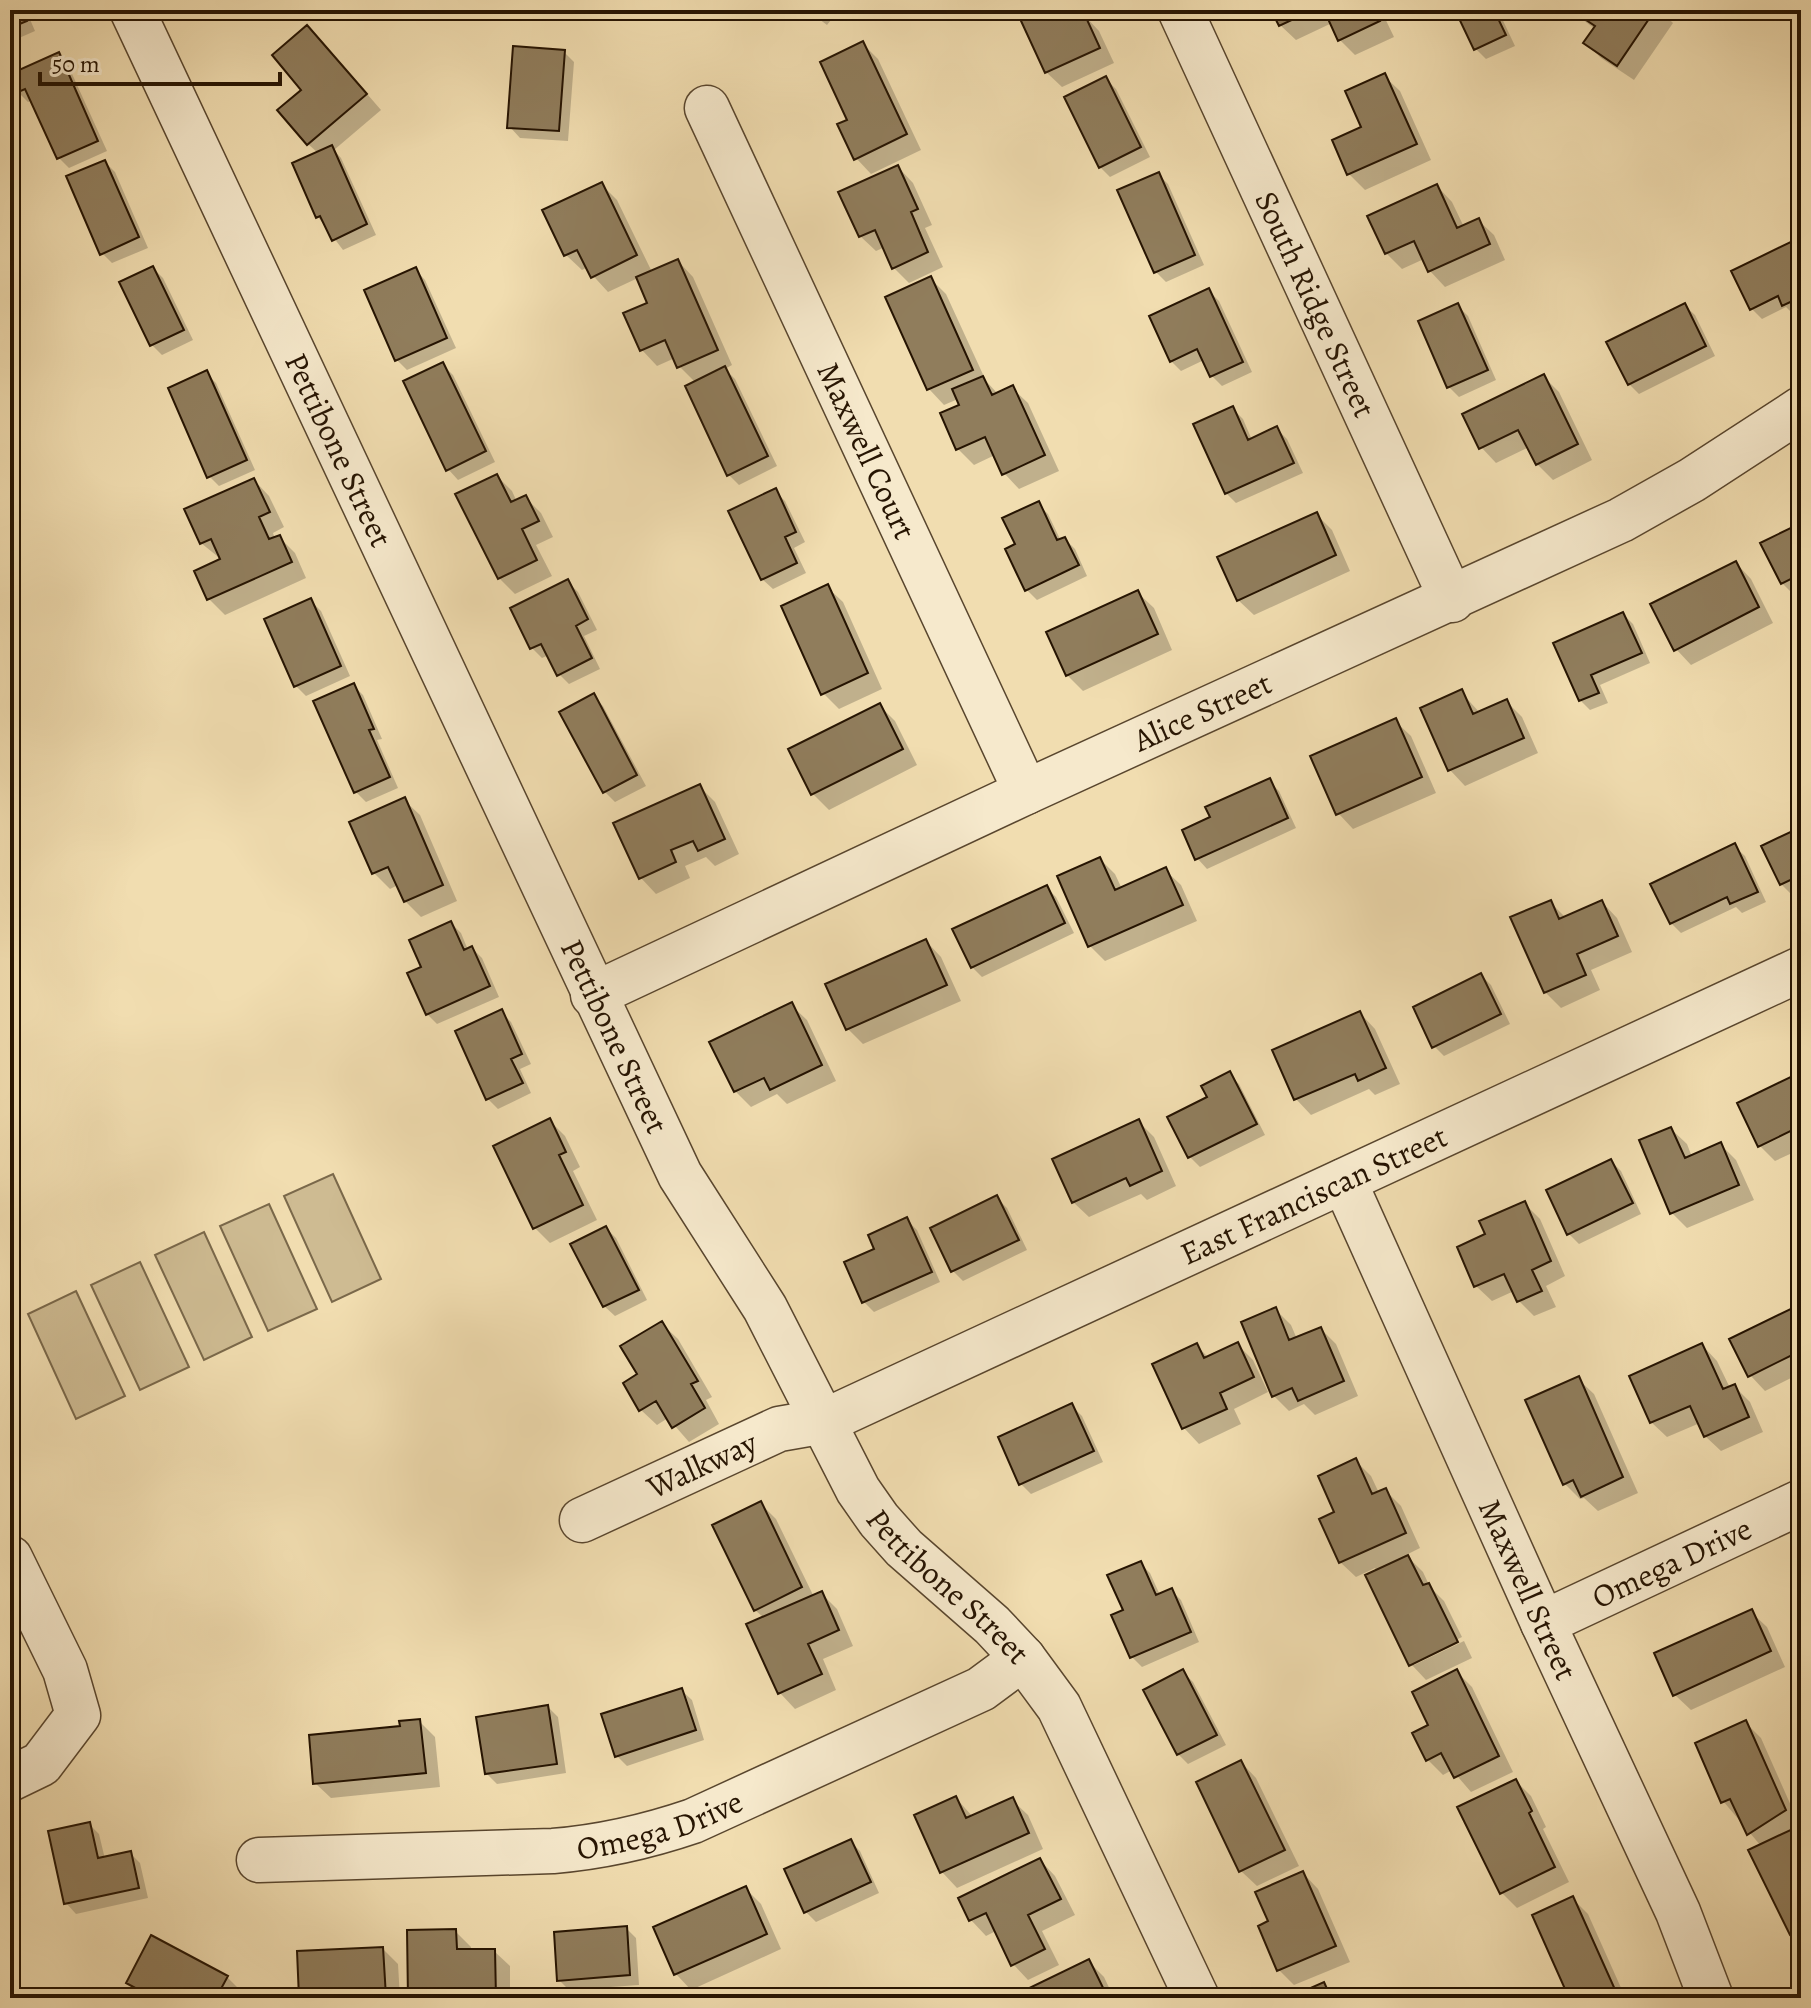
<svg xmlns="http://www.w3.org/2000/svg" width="1811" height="2008" font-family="Alegreya,serif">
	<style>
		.green { fill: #cebb92; stroke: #7a684a; stroke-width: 2 }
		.shadow { fill: #0003 }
		.building { fill: #907d5c; stroke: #261402; stroke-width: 2 }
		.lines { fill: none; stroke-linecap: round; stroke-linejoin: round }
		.minor-casing { stroke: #59462e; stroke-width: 47 }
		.minor { stroke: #f6e9cc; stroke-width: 44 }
		.labels { text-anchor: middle; stroke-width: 7; stroke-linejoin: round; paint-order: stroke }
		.street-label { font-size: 32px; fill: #261402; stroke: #f6e9cc }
	</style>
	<rect width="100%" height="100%" fill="#f1ddb0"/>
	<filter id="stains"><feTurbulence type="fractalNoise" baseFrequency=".0025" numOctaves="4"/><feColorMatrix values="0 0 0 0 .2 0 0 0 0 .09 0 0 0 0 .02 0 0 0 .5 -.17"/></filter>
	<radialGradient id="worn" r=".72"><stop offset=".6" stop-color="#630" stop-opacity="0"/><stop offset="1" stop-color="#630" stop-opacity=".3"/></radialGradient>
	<path class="green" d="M333,1174L381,1279L332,1302L284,1196Z
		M269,1204L317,1309L268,1331L220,1226Z
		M204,1232L252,1337L204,1360L155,1255Z
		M140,1262L189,1367L140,1390L91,1285Z
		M76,1291L125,1396L76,1419L28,1314Z"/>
	<path class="shadow" d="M10,10H26L35,31L10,42Z
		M807,10H839L827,25Z
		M1018,10H1082L1078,12L1080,17L1084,15L1099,31L1114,63L1062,87L1046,72Z
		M1273,10H1381L1394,37L1355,55L1340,40L1332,23L1296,40L1280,25Z
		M1457,10H1498L1515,46L1486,59L1476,49Z
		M1570,10H1660L1673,23L1634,80L1601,58L1586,43L1595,29Z
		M323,43L381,110L334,150L341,158L376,235L343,250L318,217V153L308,144Z
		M863,44L878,59L921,150L871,174L856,158L850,120Z
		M564,52L574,62L568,141L520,138L510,127Z
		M58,55L68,65L107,151L69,168L59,158L32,100L28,102L18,92Z
		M1384,76L1400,91L1431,160L1365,190L1349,174L1334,141L1364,128Z
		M1106,79L1116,89L1150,157L1110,177L1100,167Z
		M105,162L115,172L148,248L112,263L102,253Z
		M898,167L913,183L932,225L925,228L943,267L909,283L894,268L885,247L876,251L860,236Z
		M1158,174L1168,184L1204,265L1166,282L1156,272Z
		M601,184L617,200L652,272L678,261L693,277L732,365L725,369L735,379L777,466L739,485L729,475L696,383L679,366L675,358L657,366L642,350L649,304L638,278L608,292L586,268L582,270L566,255Z
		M1437,186L1452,202L1464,227L1478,220L1494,235L1505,260L1445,287L1430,271L1424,259L1402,269L1386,253Z
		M1801,239V312L1794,315L1786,307L1762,319L1752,309Z
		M153,268L163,278L193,340L162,355L152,345Z
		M415,269L425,280L456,348L407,370L397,360Z
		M931,279L946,294L986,381L998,394L1012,388L1028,403L1059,471L1019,489L1004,473L995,455L974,465L958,449L942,414L961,406L958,399L944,405L929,389Z
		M1209,291L1219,301L1252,372L1222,386L1212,376L1204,360L1181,371L1171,361Z
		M1684,305L1695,315L1715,356L1639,394L1629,384Z
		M1458,306L1468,316L1496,380L1459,397L1449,387Z
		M443,365L453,375L495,462L458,480L448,469Z
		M206,373L216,383L255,470L219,486L209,476Z
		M1544,377L1559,392L1592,460L1553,480L1537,464L1529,447L1496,463L1481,447Z
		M1233,409L1243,419L1252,440L1277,429L1287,439L1303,473L1236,503L1226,493Z
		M497,476L512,491L517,502L525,497L541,513L553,537L536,545L552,576L515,594L499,578Z
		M254,480L269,496L284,527L273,533L275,539L279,537L295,553L306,578L225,615L209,599L197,572L222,560L201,543Z
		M775,491L785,501L805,542L794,548L806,573L773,589L762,579Z
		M1038,504L1048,514L1061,541L1065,539L1075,549L1087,576L1037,600L1027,590L1017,545Z
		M1316,514L1332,530L1350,571L1254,615L1238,600Z
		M1801,525V589L1792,593L1782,583Z
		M1736,563L1751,579L1773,623L1691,665L1676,649Z
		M568,582L578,592L597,630L584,636L600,669L569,684L559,674L549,655L542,658L532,648Z
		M827,587L843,602L882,689L839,709L823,693Z
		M1138,593L1154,608L1172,650L1083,691L1067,675Z
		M311,601L321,611L350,676L306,696L296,686Z
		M1623,614L1633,624L1650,663L1600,685L1608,703L1590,710L1580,700L1556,644Z
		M353,685L363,695L382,739L377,740L398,788L366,802L356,792Z
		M1461,692L1480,713L1506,701L1522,717L1538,753L1465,786L1450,770Z
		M593,696L603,706L646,786L615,802L605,792L562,713Z
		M879,705L895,721L917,765L829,810L813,794L791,749Z
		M1395,721L1411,736L1436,793L1353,829L1338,813Z
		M1269,781L1279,791L1296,828L1207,869L1197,858L1212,818Z
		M699,786L715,802L739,854L715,866L706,857L685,866L690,878L656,894L641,878Z
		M404,800L420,815L457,901L421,917L405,901L398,885L390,889L374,873L352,823Z
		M1801,829V889L1791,894L1781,884Z
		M1734,846L1745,856L1766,902L1742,913L1736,907L1681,933L1671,923Z
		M1100,859L1115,874L1122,889L1165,870L1181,885L1197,921L1105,961L1090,946Z
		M1046,887L1056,897L1074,933L982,977L972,967Z
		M1550,902L1566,918L1602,902L1617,918L1632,952L1591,970L1600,990L1561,1008L1545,992Z
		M451,923L461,933L468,950L472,948L482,958L499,997L437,1024L427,1014L424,968Z
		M926,941L941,957L961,1001L863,1044L848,1029Z
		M1481,975L1491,985L1510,1024L1444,1056L1434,1046Z
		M791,1005L807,1020L836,1081L787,1104L777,1094L751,1107L735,1091Z
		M501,1012L511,1022L531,1064L520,1069L531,1093L498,1109L488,1099Z
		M1360,1013L1375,1029L1400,1084L1375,1095L1369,1089L1311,1115L1296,1099Z
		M1229,1074L1239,1084L1265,1135L1200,1167L1190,1157L1170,1118L1210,1098Z
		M1801,1074V1149L1775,1161L1760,1146Z
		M549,1120L565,1136L580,1167L573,1171L597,1220L550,1243L535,1228Z
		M1139,1122L1154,1137L1176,1186L1147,1200L1141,1194L1089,1217L1073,1202Z
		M1671,1129L1687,1144L1692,1157L1720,1144L1736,1160L1754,1200L1687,1228L1672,1213Z
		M1611,1161L1621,1171L1641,1214L1579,1244L1569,1234Z
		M997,1198L1007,1208L1027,1250L963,1281L953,1271L933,1228Z
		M1524,1203L1540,1219L1565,1276L1546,1286L1556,1307L1534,1316L1519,1301L1514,1291L1492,1301L1476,1286L1488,1235Z
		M907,1220L917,1230L940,1282L874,1312L864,1302L877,1250Z
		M606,1228L616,1238L647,1300L615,1316L604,1306Z
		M1801,1306V1373L1765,1391L1750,1375Z
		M1275,1309L1291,1325L1297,1339L1321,1329L1336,1344L1358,1396L1315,1415L1304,1404L1289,1411L1274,1396Z
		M662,1324L678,1339L712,1397L706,1400L719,1424L689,1442L668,1418L657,1425L641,1410L639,1375Z
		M1238,1345L1253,1360L1268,1392L1234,1409L1241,1424L1199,1444L1184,1428L1197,1346L1209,1358Z
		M1702,1345L1717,1361L1730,1388L1734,1386L1750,1402L1763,1432L1721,1451L1705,1436L1700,1423L1667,1437L1651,1422Z
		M1578,1379L1594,1394L1638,1493L1598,1511L1584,1498L1580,1499L1565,1484Z
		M1072,1406L1082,1416L1103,1462L1031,1494L1021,1484Z
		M1356,1461L1371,1476L1379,1493L1385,1490L1401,1506L1420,1548L1406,1555L1423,1572L1430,1587L1444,1601L1462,1637L1414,1661V1665L1464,1641L1472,1658L1426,1680L1411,1664L1375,1568L1356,1577L1340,1562L1337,1513Z
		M761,1504L776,1519L814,1597L821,1593L837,1609L853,1646L823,1659L836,1690L795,1709L780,1693L764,1618L755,1610Z
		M1140,1563L1150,1573L1160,1595L1171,1590L1181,1600L1199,1642L1142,1667L1132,1657L1125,1611Z
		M1751,1612L1767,1627L1785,1667L1691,1710L1675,1695Z
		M1183,1672L1193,1682L1226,1745L1188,1764L1178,1754Z
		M1457,1672L1472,1687L1513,1772L1471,1792L1452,1770L1443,1775L1427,1759L1431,1726Z
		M681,1690L692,1700L704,1740L627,1766L617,1756Z
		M548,1707L558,1717L566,1773L497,1784L487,1774Z
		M419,1721L435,1737L440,1787L331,1798L315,1783L402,1728Z
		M1746,1723L1761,1738L1800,1826L1796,1829L1801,1834V1943L1792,1934L1761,1846L1723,1801Z
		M1241,1762L1256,1778L1299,1866L1257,1886L1241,1871Z
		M1516,1781L1531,1796L1546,1827L1543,1829L1569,1882L1517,1908L1501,1892Z
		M956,1798L973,1817L1012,1800L1028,1815L1043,1849L957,1888L942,1872Z
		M89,1824L99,1834L105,1859L130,1853L140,1863L148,1898L76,1914L66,1903Z
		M850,1841L860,1851L879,1893L816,1922L806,1912Z
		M1040,1860L1055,1876L1075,1915L1042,1931L1059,1965L1028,1980L1013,1964L996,1931L986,1936L971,1920L960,1899Z
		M1303,1873L1318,1889L1350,1962L1294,1985L1279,1970L1270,1922Z
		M745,1888L761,1904L781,1949L691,1990L676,1974Z
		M1573,1899L1588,1914L1622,1990L1603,1998H1571Z
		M626,1928L636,1938L639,1985L569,1990L559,1980Z
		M455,1931L471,1947V1951H494L510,1966V1998H410Z
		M383,1949L398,1964L400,1998H301L299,1953Z
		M1088,1961L1104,1977L1114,1998H1024Z
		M227,1977L237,1987L231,1998H149L128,1982Z
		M1323,1984L1337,1998H1293Z"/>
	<path class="building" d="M10,10H22L27,21L10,28Z
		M1016,10H1070L1074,18L1084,13L1100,48L1045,73Z
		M1271,10H1313L1279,26Z
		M1324,10H1375L1380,21L1338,41Z
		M1455,10H1494L1506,35L1474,50Z
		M1571,10H1655L1617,66L1583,43L1595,26Z
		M307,25L367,94L307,145L277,110L301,90L272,55Z
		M863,41L907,134L854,160L837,124L847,120L820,62Z
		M513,46L565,50L559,131L507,128Z
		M59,52L98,141L57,159L25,89L16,93L10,74Z
		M1385,73L1417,144L1347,175L1332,140L1361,127L1345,91Z
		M1106,76L1141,147L1099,168L1064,97Z
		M332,145L367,224L332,241L320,216L316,218L292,163Z
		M105,160L139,237L100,255L66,176Z
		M898,165L918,209L911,212L928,252L892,269L875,230L859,237L838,192Z
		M1159,172L1195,255L1154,273L1117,190Z
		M602,182L637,255L591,278L577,250L564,256L542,210Z
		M1437,184L1457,228L1479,218L1490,244L1428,272L1414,241L1385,254L1367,216Z
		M1801,237V297L1782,306L1778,296L1750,310L1731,271Z
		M678,259L718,350L677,368L665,340L640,351L623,313L647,303L636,277Z
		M153,266L184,330L150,346L119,282Z
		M416,267L447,338L395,361L364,290Z
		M931,276L973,370L927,390L885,297Z
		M1209,288L1243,362L1210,377L1197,349L1170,362L1149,316Z
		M1458,303L1488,370L1447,388L1418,321Z
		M1685,303L1706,346L1628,385L1606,342Z
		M443,362L486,451L446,471L403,381Z
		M725,366L768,456L727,476L685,386Z
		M207,370L247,460L207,478L168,388Z
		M1544,374L1578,444L1536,465L1518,430L1479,449L1462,414Z
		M983,376L992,395L1013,385L1045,455L1002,475L985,437L956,450L940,413L959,405L952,389Z
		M1233,406L1248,440L1277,426L1294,463L1225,494L1193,424Z
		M497,474L511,502L526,495L539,521L522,529L537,560L498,579L455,494Z
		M254,478L270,512L259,517L269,539L280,535L292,562L207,600L194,571L220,559L211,539L200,544L184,509Z
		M776,488L796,532L785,537L797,563L761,580L728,511Z
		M1039,501L1057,540L1065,537L1079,565L1025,591L1005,549L1015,544L1002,518Z
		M1317,512L1336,555L1237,601L1217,557Z
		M1801,523V574L1781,584L1760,543Z
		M1736,561L1759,607L1674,651L1650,604Z
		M568,579L588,619L576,626L592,658L557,676L541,644L530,649L510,608Z
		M828,584L868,673L821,695L781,606Z
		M1138,590L1158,634L1066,676L1046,632Z
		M311,598L341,666L294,687L264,619Z
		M1623,612L1642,653L1591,675L1599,693L1579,701L1553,643Z
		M354,683L374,729L369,730L390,777L354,793L313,701Z
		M1462,689L1473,714L1507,699L1524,738L1448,771L1420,708Z
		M594,693L637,775L603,793L559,712Z
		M880,703L903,749L811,795L788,749Z
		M1396,718L1422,777L1336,815L1310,756Z
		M1270,778L1288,818L1195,860L1182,830L1210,817L1205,807Z
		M700,784L725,839L698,851L693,841L671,850L676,862L639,879L613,823Z
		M405,797L443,885L404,902L388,867L372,874L349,822Z
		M1801,827V875L1780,885L1761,846Z
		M1735,843L1758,892L1730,904L1727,897L1670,924L1650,884Z
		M1100,857L1115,890L1166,867L1183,905L1088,947L1057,876Z
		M1047,885L1065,923L971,968L952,929Z
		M1551,900L1559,919L1602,900L1618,936L1577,954L1586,975L1544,993L1510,917Z
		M451,921L464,950L472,946L490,986L426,1015L407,973L421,967L409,940Z
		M926,939L947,985L846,1030L825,984Z
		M1481,973L1501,1014L1432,1048L1413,1007Z
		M792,1002L822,1065L770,1090L764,1078L734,1092L709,1042Z
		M502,1009L522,1054L511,1059L523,1083L486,1100L455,1031Z
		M1360,1011L1386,1068L1358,1081L1355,1074L1294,1100L1272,1050Z
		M1230,1071L1257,1124L1188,1158L1167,1117L1207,1097L1201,1086Z
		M1801,1072V1126L1758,1147L1737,1103Z
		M550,1118L566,1152L559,1155L583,1205L533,1229L493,1146Z
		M1139,1119L1162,1171L1130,1186L1126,1178L1072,1203L1052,1159Z
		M1671,1127L1685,1158L1721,1142L1739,1185L1670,1214L1639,1140Z
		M1611,1159L1633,1203L1567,1235L1546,1190Z
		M997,1195L1019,1240L951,1272L930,1228Z
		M1525,1201L1551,1261L1532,1270L1542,1291L1517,1302L1504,1274L1474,1287L1457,1247L1485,1234L1479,1221Z
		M907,1217L932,1272L862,1303L844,1262L874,1249L868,1235Z
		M606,1226L639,1290L603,1307L570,1244Z
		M1801,1304V1372L1792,1355L1748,1377L1729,1339Z
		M1276,1307L1289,1340L1321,1327L1344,1381L1298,1401L1292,1388L1272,1397L1241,1322Z
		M662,1321L698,1381L691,1384L705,1408L672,1428L656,1401L639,1411L623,1383L637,1374L620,1346Z
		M1238,1342L1254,1377L1220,1393L1227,1409L1182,1429L1152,1364L1197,1343L1204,1358Z
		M1702,1343L1723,1389L1735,1384L1749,1417L1704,1437L1690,1406L1650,1423L1629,1376Z
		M1579,1376L1623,1477L1581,1497L1573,1480L1563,1485L1525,1400Z
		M1072,1403L1094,1451L1019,1485L998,1437Z
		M1356,1458L1372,1494L1386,1488L1406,1533L1339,1563L1319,1519L1334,1512L1318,1476Z
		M761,1501L802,1587L754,1611L712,1525Z
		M1408,1555L1423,1585L1429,1583L1458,1642L1409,1666L1365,1575Z
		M1141,1561L1156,1595L1172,1588L1191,1632L1130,1658L1111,1615L1123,1610L1107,1575Z
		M822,1591L839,1630L808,1644L822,1674L778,1694L746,1624Z
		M1752,1609L1771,1651L1673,1696L1654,1653Z
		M1183,1669L1217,1735L1177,1755L1143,1690Z
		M1457,1669L1499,1756L1454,1778L1441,1753L1426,1761L1412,1733L1428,1725L1412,1692Z
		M682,1688L696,1730L615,1757L601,1714Z
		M548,1705L557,1764L485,1774L476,1717Z
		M420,1719L426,1773L313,1784L309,1735L400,1726L399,1721Z
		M1746,1720L1786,1810L1747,1835L1730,1799L1721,1803L1695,1743Z
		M1241,1760L1285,1850L1239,1872L1196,1782Z
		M1516,1779L1532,1811L1529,1813L1555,1867L1500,1894L1457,1807Z
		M956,1796L966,1818L1013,1797L1029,1833L940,1873L914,1815Z
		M90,1822L98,1858L131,1851L139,1888L64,1904L48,1831Z
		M1797,1827L1801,1835V1930L1790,1935L1748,1850Z
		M851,1839L871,1882L804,1913L784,1869Z
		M1040,1858L1061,1899L1028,1915L1045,1949L1011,1966L986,1913L969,1921L958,1898Z
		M1303,1871L1336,1946L1277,1971L1258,1926L1268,1921L1255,1892Z
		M746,1886L767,1934L674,1975L653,1927Z
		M1573,1896L1617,1994L1608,1998H1569L1532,1915Z
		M627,1926L630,1975L557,1981L554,1932Z
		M456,1929L457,1949H495L496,1998H408L407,1930Z
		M151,1935L228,1976L216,1998H185L178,1994L176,1998H154L126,1983Z
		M383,1947L386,1997L299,1998L297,1951Z
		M1089,1959L1108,1998H1021L1019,1993Z
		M1324,1982L1331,1998H1291L1290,1997Z"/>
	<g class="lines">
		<defs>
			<g id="minor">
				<path id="s1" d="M132,10L680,1175L765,1308L858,1490L879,1520L904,1548L992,1625L1023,1658L1059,1707L1197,1998"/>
				<path id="s2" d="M1180,10L1452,600"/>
				<path id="s3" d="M707,108L1026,792"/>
				<path id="s4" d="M593,995L1026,792L1621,520L1692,480L1801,409"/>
				<path id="s5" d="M1344,1181L1543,1623L1678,1912L1711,1998"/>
				<path id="s6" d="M582,1520L779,1429L825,1421L1801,969"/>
				<path d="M10,1558L65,1670L78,1715L41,1764L10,1779"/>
				<path id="s7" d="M1543,1623L1801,1502"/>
				<path id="s8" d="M259,1860L553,1851C602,1847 646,1837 693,1821L981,1689L1023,1658"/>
			</g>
		</defs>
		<use href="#minor" class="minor-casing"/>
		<use href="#minor" class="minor"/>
	</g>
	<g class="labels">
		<g class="street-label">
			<text dy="11" stroke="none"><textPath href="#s2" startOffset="324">South Ridge Street</textPath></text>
			<text dy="11" stroke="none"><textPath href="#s3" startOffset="378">Maxwell Court</textPath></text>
			<text dy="11" stroke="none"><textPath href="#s1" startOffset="486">Pettibone Street</textPath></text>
			<text dy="11" stroke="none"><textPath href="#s4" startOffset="672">Alice Street</textPath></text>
			<text dy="11" stroke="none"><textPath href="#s1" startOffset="1134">Pettibone Street</textPath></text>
			<text dy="11" stroke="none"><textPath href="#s6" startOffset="802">East Franciscan Street</textPath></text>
			<text dy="11" stroke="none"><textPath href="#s6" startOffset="132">Walkway</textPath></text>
			<text dy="11" stroke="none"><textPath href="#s7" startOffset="142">Omega Drive</textPath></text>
			<text dy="11" stroke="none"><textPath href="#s1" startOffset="1782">Pettibone Street</textPath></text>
			<text dy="11" stroke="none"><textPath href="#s5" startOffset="448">Maxwell Street</textPath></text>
			<text dy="11" stroke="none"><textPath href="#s8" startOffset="404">Omega Drive</textPath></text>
		</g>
	</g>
	<rect width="1811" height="2008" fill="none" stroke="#f1ddb0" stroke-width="40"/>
	<rect x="12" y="12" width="1787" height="1984" fill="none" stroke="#261402" stroke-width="4"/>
	<rect x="20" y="20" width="1771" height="1968" fill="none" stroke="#261402" stroke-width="2"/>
	<path d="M40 72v12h240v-12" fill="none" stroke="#261402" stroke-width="4"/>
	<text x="52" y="72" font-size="24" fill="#261402" stroke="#f6e9cc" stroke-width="6" paint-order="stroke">50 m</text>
	<rect width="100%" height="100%" filter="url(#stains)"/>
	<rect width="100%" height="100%" fill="url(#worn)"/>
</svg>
